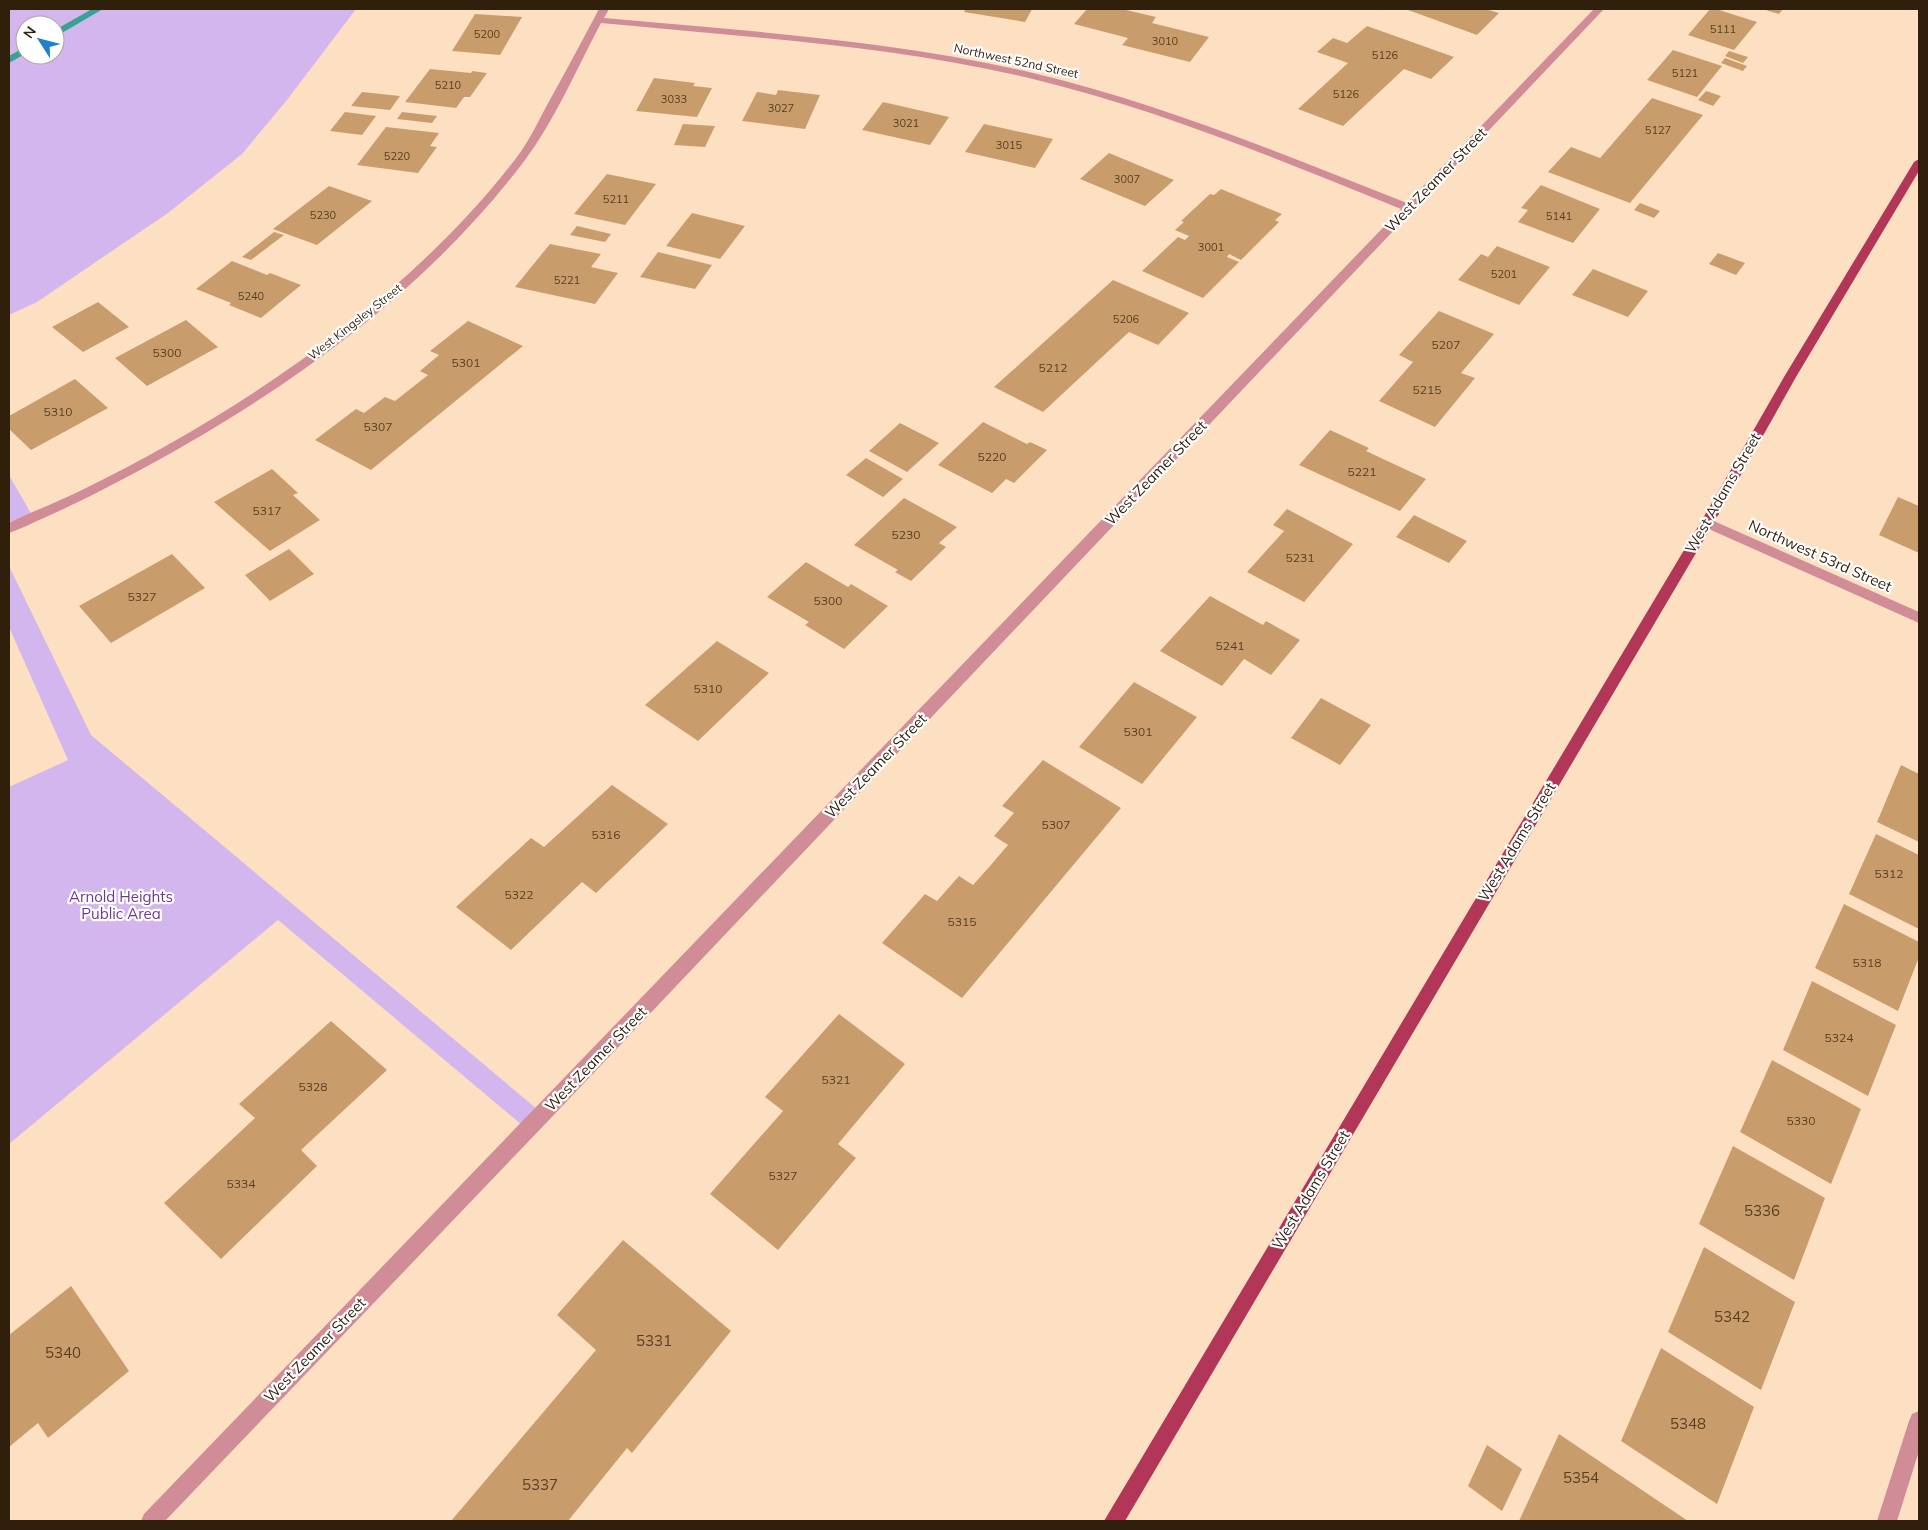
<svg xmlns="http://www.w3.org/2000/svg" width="1928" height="1530" font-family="Mulish,sans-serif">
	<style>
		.green { fill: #d4b6ef; fill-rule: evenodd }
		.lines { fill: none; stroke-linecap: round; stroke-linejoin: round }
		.stream { fill: #38a395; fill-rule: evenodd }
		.building { fill: #c99d6b }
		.minor { fill: #d08c97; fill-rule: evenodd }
		.major { fill: #b13657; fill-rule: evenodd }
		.labels { text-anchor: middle; stroke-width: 4.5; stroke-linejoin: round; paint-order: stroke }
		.far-number-label { font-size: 11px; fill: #563e22 }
		.far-street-label { font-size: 12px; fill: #301f0a; stroke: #fff }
		.number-label { font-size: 12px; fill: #563e22 }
		.street-label { font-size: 15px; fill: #301f0a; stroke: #fff }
		.park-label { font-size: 15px; fill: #703698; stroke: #fff }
		.near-number-label { font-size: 15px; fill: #563e22 }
	</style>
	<rect width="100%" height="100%" fill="#fde0c2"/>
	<path class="green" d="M9,9H356L287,100L242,154L168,213L37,302L9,315ZM25,25H55V55H25Z
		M9,475L33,517L13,526L9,519Z
		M9,566L91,735L543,1114L528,1130L278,920L9,1144V787L68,760L9,627Z"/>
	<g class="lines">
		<path class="stream" d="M92,9H103L55,37V30Z
			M25,47V54L9,63V56Z"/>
	</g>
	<path class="building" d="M966,9H1032L1025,22L964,12Z
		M1087,9H1122L1156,17L1152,23L1209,37L1190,62L1122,45L1128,38L1074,24Z
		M1410,9H1485L1499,13L1477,35L1408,10Z
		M1710,9H1716L1757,22L1734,50L1688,35Z
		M1762,9H1783L1779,14Z
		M475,14L522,17L500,55L452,51Z
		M1367,26L1454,57L1431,79L1404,69L1343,126L1298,109L1348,63L1317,52L1333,38L1347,43Z
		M1673,50L1722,66L1697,97L1647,80Z
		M1729,51L1748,57L1743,63L1725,56Z
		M1725,58L1747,66L1743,71L1721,63Z
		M430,69L471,73L472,71L487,73L470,97H464L456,108L405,102Z
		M654,78L695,83L693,86L712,88L697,117L636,111Z
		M778,90L820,95L805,129L742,121L757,92L776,95Z
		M1706,91L1721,96L1713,106L1698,100Z
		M362,92L400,96L390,110L351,106Z
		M1652,98L1703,115L1630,203L1548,172L1571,147L1600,158Z
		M883,102L949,117L930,145L862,130Z
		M345,112L376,116L362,135L330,131Z
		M402,112L437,116L432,123L397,119Z
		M683,124L715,126L705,147L674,145Z
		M984,124L1053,139L1035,168L965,152Z
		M386,127L439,133L430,146L437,147L418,173L357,165Z
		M1109,153L1174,180L1145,206L1080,179Z
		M607,174L656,184L625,225L574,214Z
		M1541,185L1600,209L1573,243L1518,222L1528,210L1521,208Z
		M329,186L372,201L317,245L273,229Z
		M1221,189L1282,214L1275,220L1279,222L1241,260L1229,254L1227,257L1239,262L1203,298L1142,271L1178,237L1185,240L1189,236L1175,230L1184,222L1181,221L1210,194L1214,195Z
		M1640,203L1660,211L1654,218L1634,210Z
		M692,213L745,226L720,259L666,246Z
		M577,226L611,234L605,242L570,235Z
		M274,232L284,235L251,260L242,257Z
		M550,244L601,254L591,267L618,273L595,304L515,287Z
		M1497,246L1550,267L1519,305L1458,280L1481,254L1488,257Z
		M658,252L712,265L695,289L640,277Z
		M1718,253L1745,263L1736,275L1709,264Z
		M232,261L267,275L270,273L301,285L261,318L229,305L231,303L196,289Z
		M1593,269L1648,291L1628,317L1572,295Z
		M1113,280L1189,313L1158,345L1129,332L1043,412L994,387Z
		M98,302L129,327L83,352L52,327Z
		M1439,311L1494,334L1461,373L1475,378L1435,427L1379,401L1413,362L1399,355Z
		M186,320L218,347L147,386L115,358Z
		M468,321L523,346L371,470L315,440L356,409L364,413L385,397L395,401L428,375L420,371L439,355L430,351Z
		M75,379L108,408L31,450L9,429V416Z
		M983,422L1027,444L1030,442L1047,450L1014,483L1006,479L992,493L938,465Z
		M900,423L939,443L907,472L869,451Z
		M1330,430L1369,448L1366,451L1426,479L1400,511L1299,465Z
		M866,458L903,479L883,497L846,475Z
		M272,469L298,493L293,495L320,520L270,551L214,502Z
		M1898,497L1919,506V553L1879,535Z
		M904,498L957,527L939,543L946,547L911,581L895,572L898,570L854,545Z
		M1287,509L1353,544L1304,602L1247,572L1284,531L1273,525Z
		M1414,515L1467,541L1449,563L1396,537Z
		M289,549L314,574L270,601L245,575Z
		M172,554L205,588L111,643L79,606Z
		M806,562L848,587L851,584L888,606L844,649L805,625L809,622L767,597Z
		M1210,596L1263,625L1266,621L1300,640L1271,675L1244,659L1222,686L1160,651Z
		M717,641L769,673L698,741L645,705Z
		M1134,682L1197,717L1142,784L1079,747Z
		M1321,698L1371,725L1340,765L1291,738Z
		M1043,760L1121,808L962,998L882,943L925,894L937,901L959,876L973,885L990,866L1008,845L994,836L1014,813L1002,806Z
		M1901,765L1919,774V842L1877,822Z
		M612,785L668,824L596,893L582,882L511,950L456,907L531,838L544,847Z
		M1876,834L1919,855V929L1849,894Z
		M1844,904L1919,942V957L1898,1011L1815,968Z
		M1812,981L1896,1025L1868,1096L1783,1050Z
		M839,1014L905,1064L838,1144L856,1158L778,1250L710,1194L783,1111L765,1097Z
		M331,1021L387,1070L301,1150L317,1166L221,1259L164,1203L255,1118L239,1104Z
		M1772,1060L1861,1109L1831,1184L1740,1132Z
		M1733,1146L1825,1198L1794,1280L1699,1224Z
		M623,1240L731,1331L632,1453L627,1448L568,1521H451L596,1350L557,1315Z
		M1704,1247L1795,1302L1761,1390L1668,1332Z
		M71,1286L129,1371L48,1438L38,1423L9,1447V1335Z
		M1661,1348L1754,1407L1717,1504L1621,1441Z
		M1559,1434L1688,1521H1519Z
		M1487,1445L1522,1469L1502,1511L1468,1486Z"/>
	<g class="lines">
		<path class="minor" d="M599,9H609L604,18C746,31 890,40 1029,72C1160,103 1283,154 1407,203L1594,9H1604L549,1120L165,1521H141L144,1514L1401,209C1280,160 1158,109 1029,78C889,45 744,37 601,23C577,68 555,120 525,160C422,297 275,399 125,478C99,492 73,505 46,517C34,522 21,529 9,533V523C33,511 58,502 82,490C243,411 407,300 517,157C529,141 538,122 547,105C565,73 582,41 599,9Z
			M1707,518L1919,612V623L1702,526L1700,523L1702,520Z
			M1919,1411V1451L1897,1521H1877L1909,1421L1912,1414Z"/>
		<path class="major" d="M1919,159V171L1796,377L1712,526L1125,1521H1104L1702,520L1784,377L1914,162Z"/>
	</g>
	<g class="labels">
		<g class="far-number-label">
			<text x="1723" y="33">5111</text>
			<text x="487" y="38">5200</text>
			<text x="1165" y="45">3010</text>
			<text x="1385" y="59">5126</text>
			<text x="1685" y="77">5121</text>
			<text x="448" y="89">5210</text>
			<text x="1346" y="98">5126</text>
			<text x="674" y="103">3033</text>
			<text x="781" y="112">3027</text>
			<text x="906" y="127">3021</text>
			<text x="1658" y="134">5127</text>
			<text x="1009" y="149">3015</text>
			<text x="397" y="160">5220</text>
			<text x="1127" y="183">3007</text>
			<text x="616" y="203">5211</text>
			<text x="323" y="219">5230</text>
			<text x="1559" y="220">5141</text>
			<text x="1211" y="251">3001</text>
			<text x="1504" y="278">5201</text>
			<text x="567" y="284">5221</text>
			<text x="251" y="300">5240</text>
			<text x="1126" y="323">5206</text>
		</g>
		<g class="far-street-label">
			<text transform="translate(1016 61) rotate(12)" y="4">Northwest 52nd Street</text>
			<text transform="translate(355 322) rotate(-38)" y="4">West Kingsley Street</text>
		</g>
		<g class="number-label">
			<text x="1446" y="349">5207</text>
			<text x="167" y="357">5300</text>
			<text x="466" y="367">5301</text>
			<text x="1053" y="372">5212</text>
			<text x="1427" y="394">5215</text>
			<text x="58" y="416">5310</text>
			<text x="378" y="431">5307</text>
			<text x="992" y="461">5220</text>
			<text x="1362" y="476">5221</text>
			<text x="267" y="515">5317</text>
			<text x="906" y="539">5230</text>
			<text x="1300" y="562">5231</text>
			<text x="142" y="601">5327</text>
			<text x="828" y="605">5300</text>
			<text x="1230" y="650">5241</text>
			<text x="708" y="693">5310</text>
			<text x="1138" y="736">5301</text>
			<text x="1056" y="829">5307</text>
			<text x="606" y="839">5316</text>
			<text x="1889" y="878">5312</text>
			<text x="519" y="899">5322</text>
			<text x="962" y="926">5315</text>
			<text x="1867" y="967">5318</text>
			<text x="1839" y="1042">5324</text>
			<text x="836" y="1084">5321</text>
			<text x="313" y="1091">5328</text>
			<text x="1801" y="1125">5330</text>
			<text x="783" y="1180">5327</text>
			<text x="241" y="1188">5334</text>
		</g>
		<g class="street-label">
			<text transform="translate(1436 180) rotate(-46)" y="5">West Zeamer Street</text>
			<text transform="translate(1156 473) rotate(-46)" y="5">West Zeamer Street</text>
			<text transform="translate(1723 493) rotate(-60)" y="5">West Adams Street</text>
			<text transform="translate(1820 556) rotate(24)" y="5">Northwest 53rd Street</text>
			<text transform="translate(876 766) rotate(-46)" y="5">West Zeamer Street</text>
			<text transform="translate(1517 842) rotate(-59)" y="5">West Adams Street</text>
			<text transform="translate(596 1059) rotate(-46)" y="5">West Zeamer Street</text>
			<text transform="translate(1311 1190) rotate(-59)" y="5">West Adams Street</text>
			<text transform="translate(315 1350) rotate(-46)" y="5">West Zeamer Street</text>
		</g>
		<g class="park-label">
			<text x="121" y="902">Arnold Heights<tspan x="121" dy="17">Public Area</tspan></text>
		</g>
		<g class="near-number-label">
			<text x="1762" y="1216">5336</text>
			<text x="1732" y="1322">5342</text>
			<text x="654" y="1346">5331</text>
			<text x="63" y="1358">5340</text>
			<text x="1688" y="1429">5348</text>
			<text x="1581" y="1483">5354</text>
			<text x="540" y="1490">5337</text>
		</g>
	</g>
	<rect width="1928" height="1530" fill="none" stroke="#301f0a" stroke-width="20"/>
	<g transform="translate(40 40) rotate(306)"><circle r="24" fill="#ffffff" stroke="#aca59d"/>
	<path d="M0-4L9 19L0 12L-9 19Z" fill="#217fcb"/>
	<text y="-8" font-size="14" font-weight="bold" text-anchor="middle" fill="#301f0a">N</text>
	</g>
</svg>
